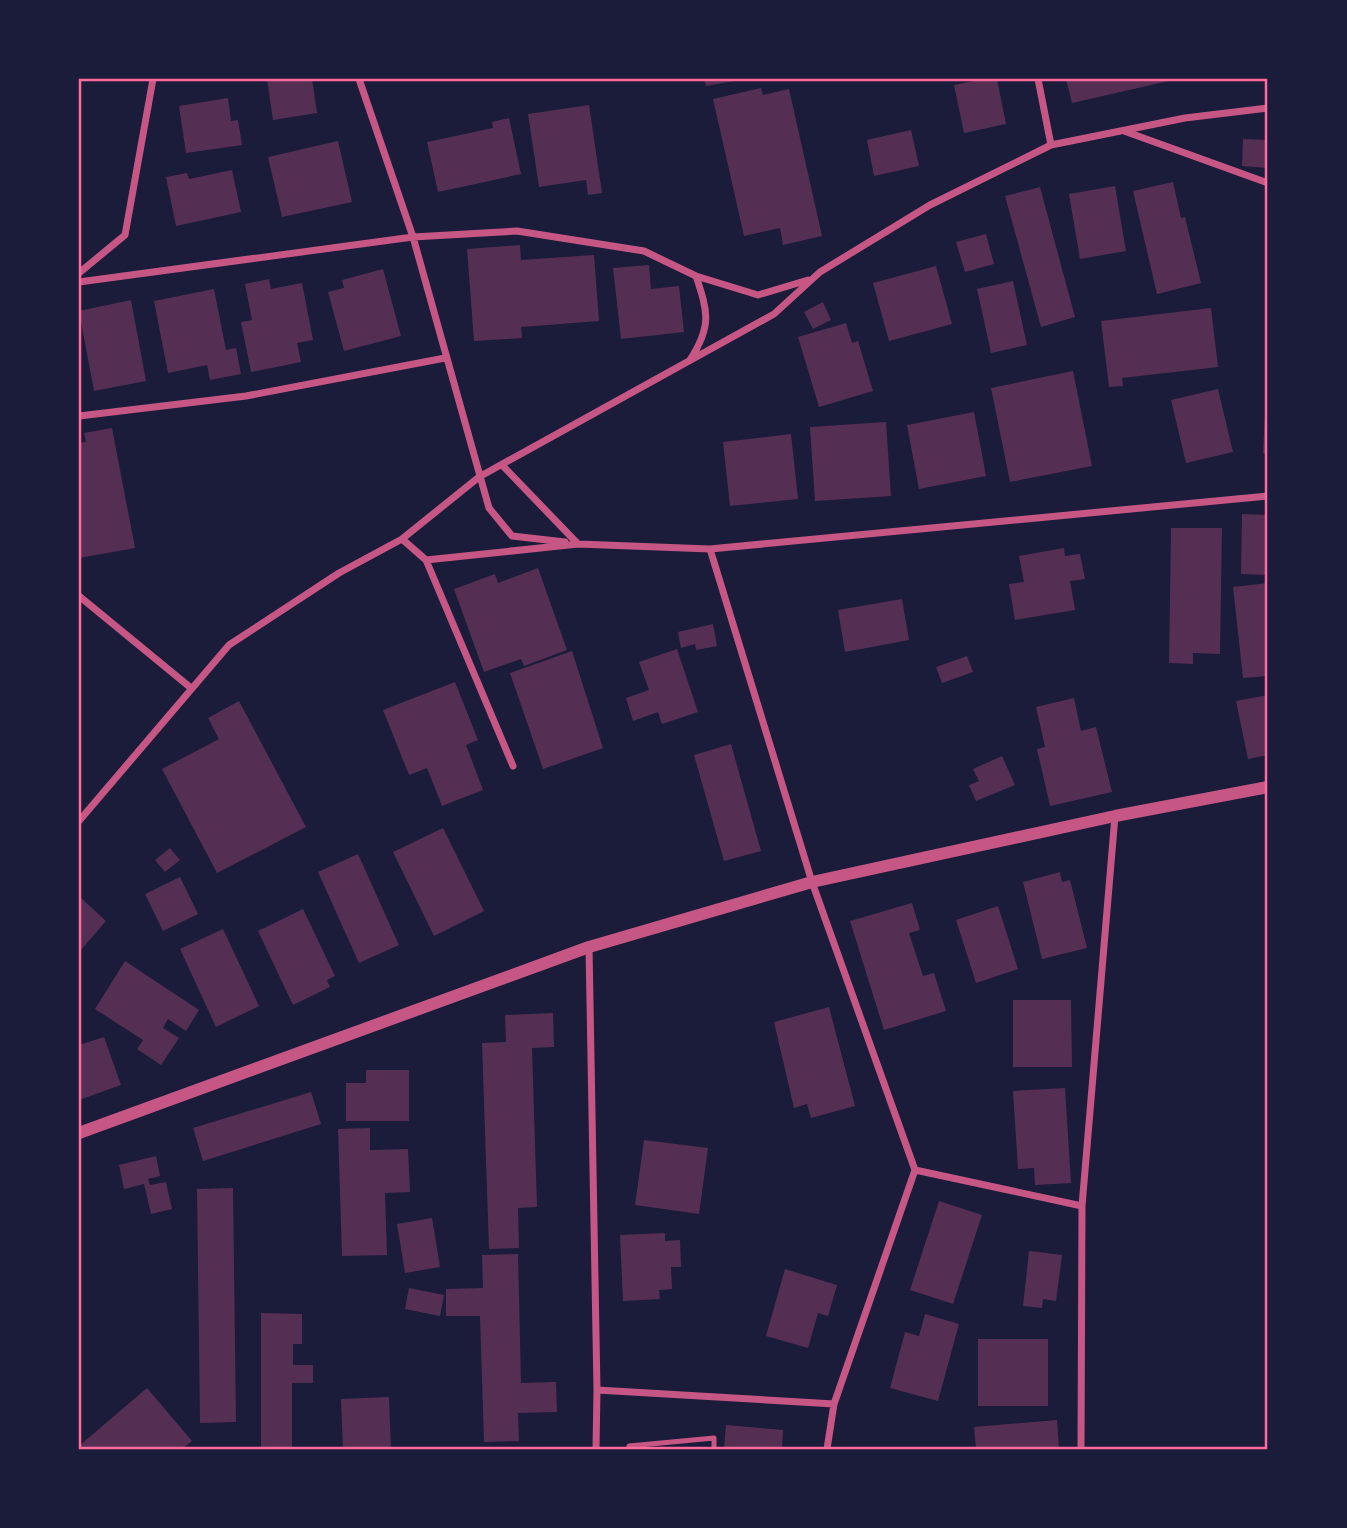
<svg xmlns="http://www.w3.org/2000/svg" width="1347" height="1528" font-family="'Libre Baskerville',serif">
	<style>
		.building { fill: #542f53 }
		.lines { fill: none; stroke-linecap: round; stroke-linejoin: round }
		.service { stroke: #c65784; stroke-width: 5 }
		.minor { stroke: #c65784; stroke-width: 7 }
		.tertiary { stroke: #c65784; stroke-width: 12 }
		.neatline { fill: none; stroke: #ff6b9d; stroke-width: 2.5 }
	</style>
	<rect width="100%" height="100%" fill="#1b1b3a"/>
	<path class="building" d="M267,79H312L317,113L273,120Z
		M704,79H740V80L706,86Z
		M983,79H997L1006,124L964,133L954,85Z
		M1066,79H1173V80L1072,103Z
		M761,88L763,95L789,89L822,236L783,245L780,228L744,236L713,99Z
		M228,98L231,121L238,120L242,145L186,153L179,106Z
		M589,105L602,193L588,195L586,180L539,187L528,114Z
		M509,118L521,174L438,192L427,142L493,128L492,122Z
		M911,130L919,166L874,176L867,140Z
		M1243,139L1268,140V168L1242,166Z
		M338,141L352,202L282,217L268,157Z
		M232,170L241,212L176,226L166,177L187,173L189,179Z
		M1173,182L1181,218L1185,217L1201,283L1157,294L1133,191Z
		M1115,186L1126,251L1080,259L1069,194Z
		M1040,187L1075,317L1041,327L1005,196Z
		M986,234L994,264L965,272L956,242Z
		M520,245L521,260L594,255L599,321L521,327L522,338L474,341L467,249Z
		M649,265L651,289L679,286L684,332L621,339L613,268Z
		M936,266L952,324L889,341L873,283Z
		M383,269L401,336L344,351L328,292L344,288L342,280Z
		M269,279L271,289L302,283L313,340L297,343L301,362L251,372L241,322L252,320L245,284Z
		M1013,281L1027,345L991,353L977,289Z
		M214,289L226,350L236,348L241,374L210,380L207,365L168,373L154,301Z
		M131,300L146,381L94,391L79,311Z
		M823,302L831,320L813,329L804,312Z
		M1211,308L1218,367L1122,378L1123,386L1109,387L1101,321Z
		M846,323L852,343L858,341L873,391L819,407L798,337Z
		M1073,371L1092,466L1010,482L991,388Z
		M1218,389L1233,452L1186,463L1171,400Z
		M1266,394H1268V454L1263,453Z
		M974,412L986,476L919,489L907,425Z
		M886,422L891,496L815,501L810,427Z
		M112,428L135,548L79,558V443L86,442L84,433Z
		M791,434L798,499L730,506L723,442Z
		M1242,514L1268,515V575L1241,574Z
		M1171,528H1222L1220,654L1193,653V664L1169,663Z
		M1064,548L1065,556L1080,554L1085,579L1070,581L1075,610L1015,620L1009,584L1024,582L1019,556Z
		M538,568L567,650L524,666L521,659L484,672L454,589L495,574L498,583Z
		M1268,583V676L1243,678L1233,587Z
		M902,599L909,640L845,652L838,610Z
		M713,624L717,646L696,650L695,644L681,648L678,632Z
		M677,649L698,712L662,724L658,712L633,721L626,698L649,690L639,662Z
		M572,651L603,748L543,769L510,673Z
		M967,656L973,672L942,683L936,667Z
		M455,682L478,740L466,745L483,790L442,806L427,768L409,775L383,710Z
		M1268,695V755L1248,759L1236,701Z
		M1074,698L1081,731L1096,727L1112,792L1050,806L1037,749L1045,747L1036,707Z
		M239,701L306,827L217,873L162,769L219,739L208,718Z
		M731,744L761,851L724,861L694,755Z
		M1002,756L1015,785L976,801L969,785L979,781L973,769Z
		M443,828L484,911L434,936L393,852Z
		M170,848L180,860L165,872L155,860Z
		M358,854L399,945L359,963L318,872Z
		M1060,872L1062,882L1070,880L1087,948L1042,959L1023,882Z
		M180,877L198,914L163,931L145,894Z
		M79,896L106,921L80,951L79,950Z
		M912,903L920,930L909,933L923,976L934,973L946,1011L884,1030L850,921Z
		M998,906L1018,969L976,983L956,920Z
		M303,909L335,976L327,980L330,987L293,1005L258,931Z
		M223,929L259,1006L216,1027L180,949Z
		M125,961L199,1010L186,1031L168,1019L163,1028L179,1038L161,1065L137,1049L143,1040L95,1009Z
		M1013,1000H1071L1072,1067H1013Z
		M829,1007L855,1106L811,1118L807,1104L794,1108L774,1022Z
		M553,1013L554,1047L532,1048L537,1207L518,1208L519,1248L489,1249L482,1043L506,1042L505,1015Z
		M104,1037L121,1085L79,1100V1045Z
		M366,1070H409V1121H346V1083H366Z
		M1065,1088L1071,1183L1035,1185L1034,1168L1018,1169L1013,1091Z
		M311,1092L321,1124L203,1161L193,1128Z
		M370,1128V1150L408,1149L410,1192L385,1193L387,1255L342,1256L338,1129Z
		M644,1140L708,1148L699,1214L635,1205Z
		M156,1156L160,1176L148,1179L150,1185L166,1182L172,1209L151,1214L144,1184L124,1189L119,1165Z
		M233,1188L236,1422L200,1423L197,1189Z
		M939,1201L982,1215L953,1304L910,1290Z
		M432,1218L440,1267L405,1273L397,1224Z
		M665,1233V1241L680,1240L681,1267H671L672,1289L659,1290L660,1299L623,1301L620,1235Z
		M1029,1251L1062,1255L1056,1301L1043,1299L1042,1308L1023,1306Z
		M518,1254L521,1383L556,1382L557,1412L518,1413L519,1441L484,1442L480,1316H446V1289L483,1288L482,1255Z
		M785,1269L837,1285L828,1316L818,1313L808,1348L766,1336Z
		M409,1288L444,1295L440,1316L405,1309Z
		M261,1313L302,1314V1344H293V1365H313V1383H292V1449H261Z
		M925,1314L959,1324L938,1401L890,1388L905,1332L919,1336Z
		M978,1339H1048V1406H978Z
		M147,1388L192,1441L182,1449H79V1446Z
		M389,1397L391,1449H343L341,1399Z
		M1057,1420L1059,1449H976L974,1427Z
		M726,1425L783,1430L782,1449H724Z"/>
	<g class="lines">
		<path class="service" d="M629,1449V1446L714,1438V1449"/>
		<path class="minor" d="M359,79L413,237L489,508L512,536L565,542
			M1038,79L1051,145
			M1124,131L1268,183
			M79,273L125,235L153,79
			M79,282L413,237L517,231L644,251L696,276L758,295L808,280
			M690,360C712,326 708,312 696,276
			M79,416L246,396L445,358
			M502,465L578,544
			M402,539L426,560L578,544L710,549L1268,496
			M426,560L513,766
			M79,596L191,688
			M79,821L229,645L339,573L402,539L479,477L774,314L820,272L930,205L1051,145L1185,118L1268,108
			M589,947L597,1390L834,1404L915,1170L812,882L710,549
			M915,1170L1082,1206L1115,816
			M596,1449L597,1390
			M827,1449L834,1404
			M1081,1449L1082,1206"/>
		<path class="tertiary" d="M79,1133L589,947L812,882L1115,816L1268,787"/>
	</g>
	<rect width="1347" height="1528" fill="none" stroke="#1b1b3a" stroke-width="161"/>
	<rect x="80" y="80" width="1186" height="1368" class="neatline"/>
</svg>
